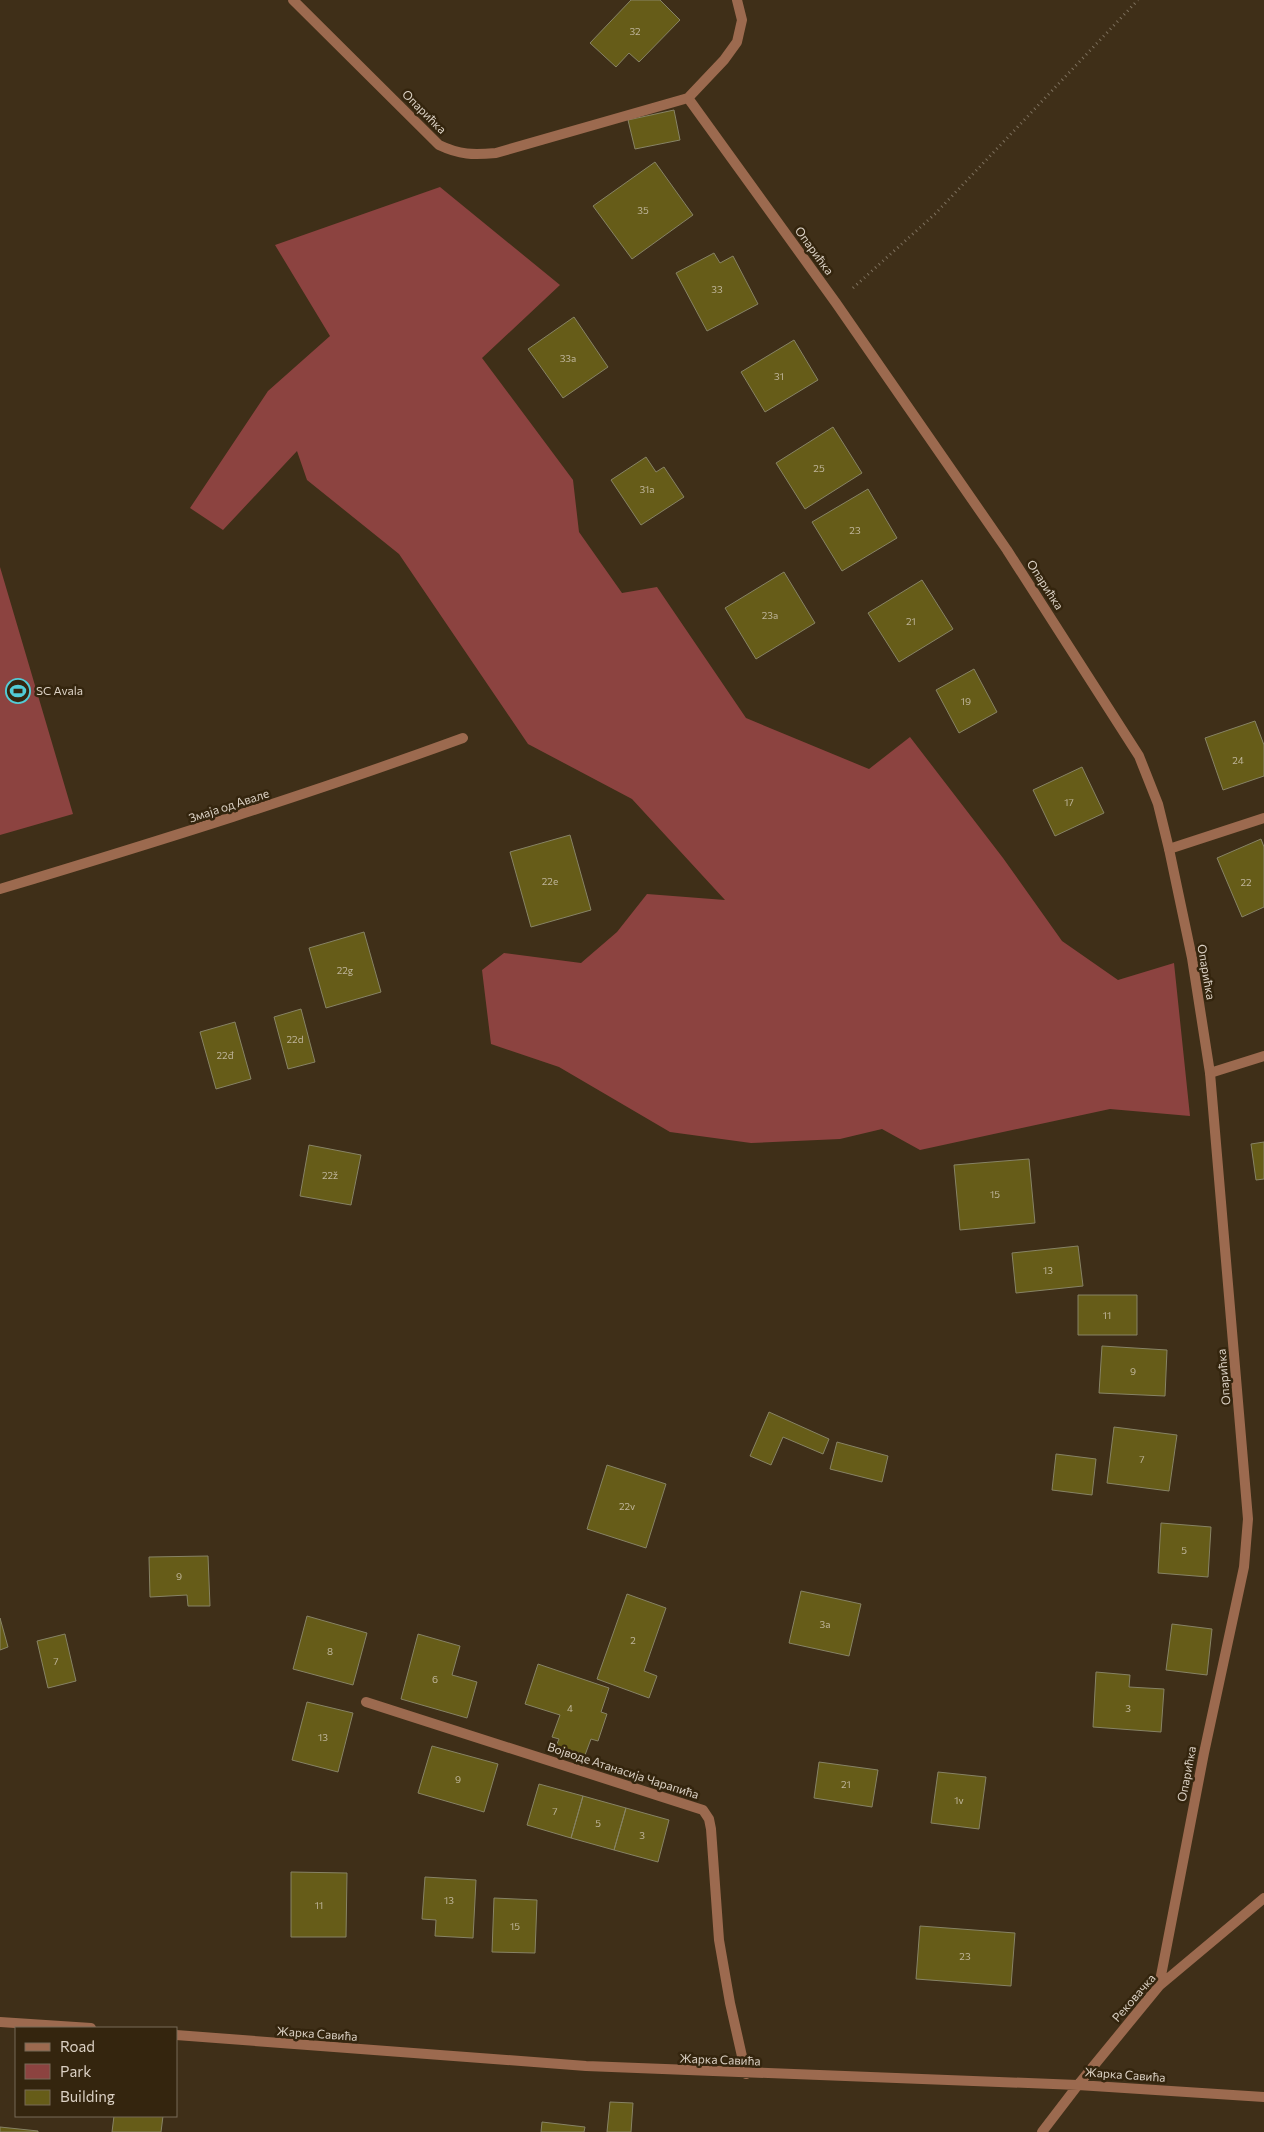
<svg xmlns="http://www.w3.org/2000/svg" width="1264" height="2132" font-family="Commissioner,sans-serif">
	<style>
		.green { fill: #8c4340 }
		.building { fill: #665c18; stroke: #878365 }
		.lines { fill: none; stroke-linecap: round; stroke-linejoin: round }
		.path { stroke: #7e715e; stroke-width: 3; stroke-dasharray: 1 4; stroke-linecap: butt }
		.service { stroke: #9c6a4f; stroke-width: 10 }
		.minor { stroke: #9c6a4f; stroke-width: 10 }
		.labels { text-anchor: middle; stroke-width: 5; stroke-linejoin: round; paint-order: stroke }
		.number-label { font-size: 10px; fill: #beb499 }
		.street-label { font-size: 12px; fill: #dbd1c4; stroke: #34250e }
		.poi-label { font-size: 12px; fill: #dbd1c4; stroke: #34250e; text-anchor: start }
	</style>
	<rect width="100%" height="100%" fill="#3f2f18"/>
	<path class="green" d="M440,187L560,285L482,358L573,480L579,532L622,593L657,587L746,718L869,769L910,737L1003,858L1062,941L1118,980L1174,963L1190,1116L1110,1109L920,1150L882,1129L840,1139L751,1143L670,1132L559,1067L491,1044L482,970L504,953L581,963L617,932L647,894L725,900L632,799L528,744L399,554L307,480L297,451L223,530L190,508L268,391L330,336L275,245Z
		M0,567L73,814L0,835Z"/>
	<path class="building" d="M631,0H660L680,20L639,62L629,53L616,67L590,43Z
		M674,110L680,140L635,149L628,120Z
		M655,162L693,215L632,259L593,206Z
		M714,253L720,263L733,256L758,304L707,331L676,273Z
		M574,317L608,367L563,398L528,349Z
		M794,340L818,380L765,412L741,372Z
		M833,427L862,473L805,509L776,463Z
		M646,457L656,472L664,467L684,497L641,525L611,480Z
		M868,489L897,538L842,571L812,522Z
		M784,572L815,623L756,659L725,608Z
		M922,580L953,629L899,662L868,613Z
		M974,669L997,712L959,733L936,690Z
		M1255,721L1264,745V776L1223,790L1205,738Z
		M1082,767L1104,813L1055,836L1033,790Z
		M570,835L591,910L531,927L510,852Z
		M1261,839L1264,847V907L1242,917L1217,858Z
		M364,932L381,992L326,1008L309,948Z
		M301,1009L315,1062L288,1069L274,1017Z
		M235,1022L251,1079L216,1089L200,1032Z
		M1264,1142V1179L1256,1180L1251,1144Z
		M309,1145L361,1155L351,1205L300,1196Z
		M1029,1159L1035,1223L960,1230L954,1165Z
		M1078,1246L1083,1286L1016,1293L1012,1253Z
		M1078,1295H1137V1335H1078Z
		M1102,1346L1167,1350L1165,1396L1099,1393Z
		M769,1412L829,1439L823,1454L783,1437L771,1465L750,1456Z
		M1114,1427L1177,1435L1169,1491L1107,1483Z
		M837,1442L888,1456L882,1482L830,1469Z
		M1056,1454L1096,1459L1092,1495L1052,1490Z
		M607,1465L666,1484L646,1548L587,1529Z
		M1161,1523L1211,1527L1208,1577L1158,1573Z
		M208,1556L210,1606H188L187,1595L150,1597L149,1557Z
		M801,1591L861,1604L849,1656L789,1643Z
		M627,1594L666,1608L644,1671L657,1676L649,1698L597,1679Z
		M307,1616L367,1633L353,1685L293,1669Z
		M0,1618L8,1647L0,1650Z
		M1172,1624L1212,1629L1207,1675L1166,1670Z
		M65,1634L76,1681L48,1688L37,1641Z
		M418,1634L460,1646L452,1675L477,1682L467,1718L401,1699Z
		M538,1664L609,1688L601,1712L607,1714L598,1741L591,1739L585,1755L556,1746L559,1739L552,1737L560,1715L525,1704Z
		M1096,1672L1130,1675L1129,1687L1164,1689L1161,1732L1093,1727Z
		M307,1702L353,1713L338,1772L292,1760Z
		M432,1746L498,1764L484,1812L418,1793Z
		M819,1762L878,1770L872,1807L814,1798Z
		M938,1772L986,1777L979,1829L931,1823Z
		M539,1784L583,1796L571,1838L527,1825Z
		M583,1796L626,1808L614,1850L571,1838Z
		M626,1808L669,1820L658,1862L614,1850Z
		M291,1872L347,1873L346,1937H291Z
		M425,1877L476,1880L473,1938L435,1936L436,1920L422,1919Z
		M494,1898L537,1900L535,1953L492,1952Z
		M920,1926L1015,1933L1011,1986L916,1979Z
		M610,2102L633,2103L631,2132H607Z
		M114,2116H163L161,2132H112Z
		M542,2122L585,2127L584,2132H541Z
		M0,2127L38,2131V2132H0Z"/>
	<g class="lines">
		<path class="path" d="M853,288L935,214L1138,0"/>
		<path class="service" d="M1169,849L1264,818
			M1210,1073L1264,1056"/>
		<path class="minor" d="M293,0L439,145C460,155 473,155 496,153L688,98L724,60L737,42L742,20L737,0
			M688,98L836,303L1007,550L1139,756L1158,804L1169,849L1192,958L1210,1073L1248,1519L1244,1567L1204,1753L1159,1986
			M0,889C156,842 310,794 463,738
			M366,1702L703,1810L709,1819L711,1829L719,1940L730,2003L746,2074
			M0,2022L91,2028
			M176,2035L586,2066L1078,2085L1264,2097
			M1042,2132L1078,2085L1159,1986L1264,1898"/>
	</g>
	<defs>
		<symbol id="stadium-ring" viewBox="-11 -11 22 22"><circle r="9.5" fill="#34250e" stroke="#52ccd6" stroke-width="1.5"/><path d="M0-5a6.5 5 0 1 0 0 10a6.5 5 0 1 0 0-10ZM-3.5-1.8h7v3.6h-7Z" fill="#52ccd6"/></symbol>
	</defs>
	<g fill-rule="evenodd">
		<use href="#stadium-ring" x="4" y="677" width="28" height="28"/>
	</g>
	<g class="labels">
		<g class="number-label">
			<text x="635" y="35">32</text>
			<text x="643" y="214">35</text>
			<text x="717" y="293">33</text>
			<text x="568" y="362">33a</text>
			<text x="779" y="380">31</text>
			<text x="819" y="472">25</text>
			<text x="647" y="493">31a</text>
			<text x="855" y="534">23</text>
			<text x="770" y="619">23a</text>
			<text x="911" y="625">21</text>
			<text x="966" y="705">19</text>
			<text x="1238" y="764">24</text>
			<text x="1069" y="806">17</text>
			<text x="550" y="885">22e</text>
			<text x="1246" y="886">22</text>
			<text x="345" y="974">22g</text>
			<text x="295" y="1043">22d</text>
			<text x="225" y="1059">22đ</text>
			<text x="330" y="1179">22ž</text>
			<text x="995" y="1198">15</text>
			<text x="1048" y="1274">13</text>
			<text x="1107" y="1319">11</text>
			<text x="1133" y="1375">9</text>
			<text x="1142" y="1463">7</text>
			<text x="627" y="1510">22v</text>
			<text x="1184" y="1554">5</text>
			<text x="179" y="1580">9</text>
			<text x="825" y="1628">3a</text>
			<text x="633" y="1644">2</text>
			<text x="330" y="1655">8</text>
			<text x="56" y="1665">7</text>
			<text x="435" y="1683">6</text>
			<text x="570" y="1712">4</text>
			<text x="1128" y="1712">3</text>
			<text x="323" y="1741">13</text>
			<text x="458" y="1783">9</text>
			<text x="846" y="1788">21</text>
			<text x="959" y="1804">1v</text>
			<text x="555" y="1815">7</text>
			<text x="598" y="1827">5</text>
			<text x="642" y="1839">3</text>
			<text x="449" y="1904">13</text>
			<text x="319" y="1909">11</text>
			<text x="515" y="1930">15</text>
			<text x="965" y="1960">23</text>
		</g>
		<g class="street-label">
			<text transform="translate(424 112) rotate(45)" y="4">Опарићка</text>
			<text transform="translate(814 251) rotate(54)" y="4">Опарићка</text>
			<text transform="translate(1045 585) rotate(57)" y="4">Опарићка</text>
			<text transform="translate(229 806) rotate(-18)" y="4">Змаја од Авале</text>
			<text transform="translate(1206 972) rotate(80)" y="4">Опарићка</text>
			<text transform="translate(1224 1377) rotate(-95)" y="4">Опарићка</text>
			<text transform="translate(623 1771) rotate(18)" y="4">Војводе Атанасија Чарапића</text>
			<text transform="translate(1187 1774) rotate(-79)" y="4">Опарићка</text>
			<text transform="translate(1134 1998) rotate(-49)" y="4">Рековачка</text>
			<text transform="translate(317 2034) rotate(4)" y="4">Жарка Савића</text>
			<text transform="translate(720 2060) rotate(2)" y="4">Жарка Савића</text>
			<text transform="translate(1125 2075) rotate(4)" y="4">Жарка Савића</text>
		</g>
		<g class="poi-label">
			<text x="36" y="695">SC Avala</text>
		</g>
	</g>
	<rect x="15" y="2027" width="162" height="90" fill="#34250e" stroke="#776a57"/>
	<rect x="25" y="2043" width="25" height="8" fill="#9c6a4f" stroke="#776a57"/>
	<text x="60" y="2052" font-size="15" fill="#dbd1c4">Road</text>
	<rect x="25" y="2064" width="25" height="15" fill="#8c4340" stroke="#776a57"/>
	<text x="60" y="2077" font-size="15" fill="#dbd1c4">Park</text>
	<rect x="25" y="2090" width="25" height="15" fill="#665c18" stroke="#776a57"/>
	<text x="60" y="2102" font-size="15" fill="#dbd1c4">Building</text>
</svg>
